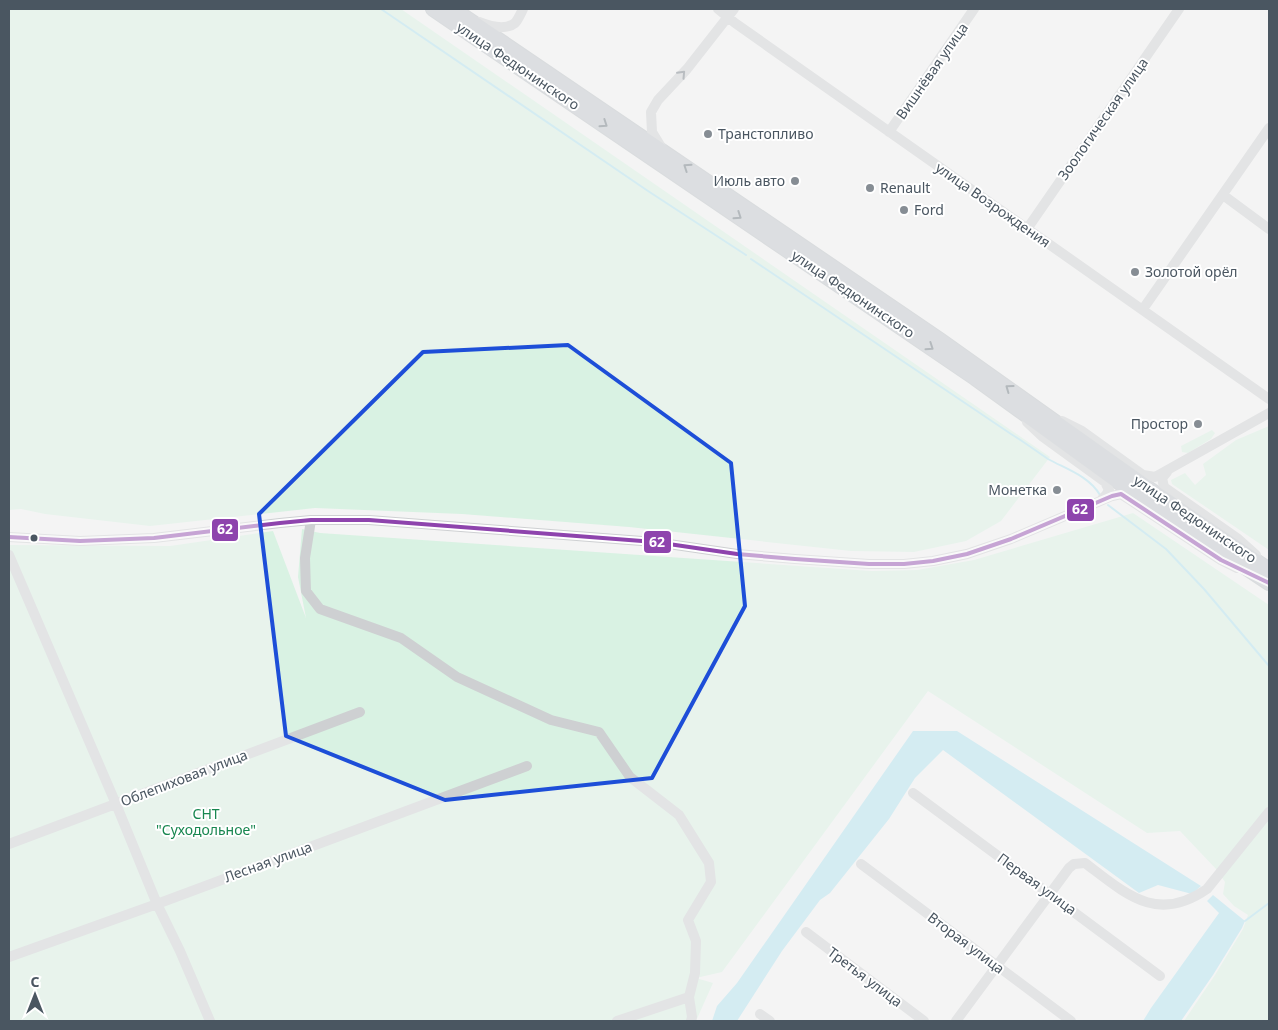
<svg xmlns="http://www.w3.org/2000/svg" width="1278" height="1030" font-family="'Noto Sans',sans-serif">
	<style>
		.green { fill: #d9f2e3 }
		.water { fill: #aee2f0 }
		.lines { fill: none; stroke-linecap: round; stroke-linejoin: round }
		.stream { stroke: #aee2f0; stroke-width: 2 }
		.highway-casing { stroke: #b9bec3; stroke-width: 16 }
		.minor { stroke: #ced0d2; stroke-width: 10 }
		.highway { stroke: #bec4c9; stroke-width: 14 }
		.bus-1-casing { stroke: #fff; stroke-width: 8 }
		.bus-1 { stroke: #8e44ad; stroke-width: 4 }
		.oneway { stroke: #727b83 }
		.oneway2 { stroke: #67727b }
		.marked { fill: none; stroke: #1d4ed8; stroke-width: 4; stroke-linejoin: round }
		.poi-dot { fill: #868d94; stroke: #fff; stroke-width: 2 }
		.bus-dot { fill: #4a5661; stroke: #fff; stroke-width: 2 }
		.labels { text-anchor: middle; stroke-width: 4; stroke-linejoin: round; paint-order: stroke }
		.street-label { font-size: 14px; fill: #4a5661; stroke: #fff }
		.poi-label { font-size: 14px; fill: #4a5661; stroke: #fff; text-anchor: start }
		.park-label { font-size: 14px; fill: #17864f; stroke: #fff }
		.line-badge { stroke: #fff; stroke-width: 2 }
		.badge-label { font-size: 14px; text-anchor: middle; font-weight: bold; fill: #fff }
	</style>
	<rect width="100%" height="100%" fill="#f4f4f4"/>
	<path class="green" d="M9,9H401L1050,457L1001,521L966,541L914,552L851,551L629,527L462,514L315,508L150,526L45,514L21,509L9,510Z
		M1269,426V550L1172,484L1171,480L1185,473L1195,485L1206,475L1203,464L1236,440Z
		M1212,430L1215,433L1211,439L1188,453L1182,452L1181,446Z
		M1133,513L1269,605V1021H1184L1215,975L1243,929L1248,915L1234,906L1223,894L1225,882L1216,869L1180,831L1147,833L928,691L722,972L696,978L713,983L696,1021H9V545L170,546L273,531L306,618L298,577L302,529L320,533L872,571L917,570L974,560Z"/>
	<path class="water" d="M913,731H957L1201,886L1192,894L1158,885L1139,893L943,750L915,778L889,819L830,893L820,900L782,951L737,1021H712L717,1006L737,983Z
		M1213,895L1245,921L1242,928L1213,975L1181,1021H1143L1151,1008L1219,913L1207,901Z"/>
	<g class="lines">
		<path class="stream" d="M381,9L648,191L746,255
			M751,259L1011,434C1024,442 1036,451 1048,459C1066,469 1089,476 1100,495
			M1108,505L1166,549L1204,589L1269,666
			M1245,921L1269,903"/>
		<defs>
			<path id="highway" d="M433,9L975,378L1131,491L1269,583
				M453,9L940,340L1148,488L1269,570"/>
		</defs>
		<use href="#highway" class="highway-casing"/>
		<path class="minor" d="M718,9L735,23L1269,399
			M479,22C489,26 505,31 515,23C518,20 521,13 523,9
			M889,132L974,9
			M663,150L652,132L651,112L658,100L687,69L734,9
			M1223,195L1269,229
			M1027,229L1179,9
			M1143,309L1269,128
			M1062,421L1082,431L1143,475L1155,477L1269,413
			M1027,422L1043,437L1105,482L1109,490L1106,495L1102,499
			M1167,472L1162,478L1164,487L1237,538L1256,555
			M311,520L305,558L306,591L320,609L401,638L457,677L551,720L599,732L630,777L679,815L709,863L711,882L688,920L696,941L695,973L689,997L692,1017L691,1021
			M9,537L80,541L154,538L280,523L311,520H369L655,542L737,554L795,559L869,564H904L933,561L967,554L1011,539L1112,496L1121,494L1221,560L1237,568
			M9,555L116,804L157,904L180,951L210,1021
			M913,793L1160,976
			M9,844L360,712
			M861,864L1071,1021
			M806,932L924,1021
			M9,957L157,904L527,766
			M760,1014L770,1021
			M617,1021L689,997
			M956,1021L1069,868L1074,864L1085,863C1126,894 1157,924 1207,889L1269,812"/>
		<use href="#highway" class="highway"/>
		<defs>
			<path id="bus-1" d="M9,537L80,541L154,538L280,523L311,520H369L655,542L737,554L795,559L869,564H904L933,561L967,554L1011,539L1112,496L1121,494L1221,560L1269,583"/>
		</defs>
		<use href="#bus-1" class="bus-1-casing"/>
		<use href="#bus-1" class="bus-1"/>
	</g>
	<defs><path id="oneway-chevron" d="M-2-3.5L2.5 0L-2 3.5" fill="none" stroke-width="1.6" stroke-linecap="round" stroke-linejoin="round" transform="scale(1.25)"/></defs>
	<use class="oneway" href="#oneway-chevron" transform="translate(682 74) rotate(-47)"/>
	<g class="oneway2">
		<use href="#oneway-chevron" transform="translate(604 124) rotate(34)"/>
		<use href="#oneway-chevron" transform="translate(687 167) rotate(-146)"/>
		<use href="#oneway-chevron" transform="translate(738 216) rotate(34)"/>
		<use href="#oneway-chevron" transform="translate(930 347) rotate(34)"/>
		<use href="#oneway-chevron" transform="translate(1009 388) rotate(-144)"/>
	</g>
	<path d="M0 0H1278V1030H0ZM568,345L731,463L745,606L652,778L445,800L286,736L259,514L423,352Z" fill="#f4f4f4" fill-opacity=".55" fill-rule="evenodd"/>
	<path class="marked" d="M568,345L731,463L745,606L652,778L445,800L286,736L259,514L423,352Z"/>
	<g class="poi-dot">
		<circle cx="708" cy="134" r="5"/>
		<circle cx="795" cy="181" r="5"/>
		<circle cx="870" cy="188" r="5"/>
		<circle cx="904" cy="210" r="5"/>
		<circle cx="1135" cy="272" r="5"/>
		<circle cx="1198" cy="424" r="5"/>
		<circle cx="1057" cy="490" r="5"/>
	</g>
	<circle class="bus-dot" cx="34" cy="538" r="4.5"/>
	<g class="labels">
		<g class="street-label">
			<text transform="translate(518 66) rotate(34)" y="5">улица Федюнинского</text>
			<text transform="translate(932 71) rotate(-55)" y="5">Вишнёвая улица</text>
			<text transform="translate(1103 119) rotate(-55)" y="5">Зоологическая улица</text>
			<text transform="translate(993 205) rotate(35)" y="5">улица Возрождения</text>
			<text transform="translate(853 294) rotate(34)" y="5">улица Федюнинского</text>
			<text transform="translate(1195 519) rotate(34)" y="5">улица Федюнинского</text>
			<text transform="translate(184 778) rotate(-21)" y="5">Облепиховая улица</text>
			<text transform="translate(268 862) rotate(-20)" y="5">Лесная улица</text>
			<text transform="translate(1037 884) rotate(36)" y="5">Первая улица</text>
			<text transform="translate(966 943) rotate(37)" y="5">Вторая улица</text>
			<text transform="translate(865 977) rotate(37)" y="5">Третья улица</text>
		</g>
		<g class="poi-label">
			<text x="718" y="139">Транстопливо</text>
			<text x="785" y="186" text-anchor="end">Июль авто</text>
			<text x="880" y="193">Renault</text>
			<text x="914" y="215">Ford</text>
			<text x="1145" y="277">Золотой орёл</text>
			<text x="1188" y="429" text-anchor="end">Простор</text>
			<text x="1047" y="495" text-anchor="end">Монетка</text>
		</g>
		<g class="park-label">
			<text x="206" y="819">СНТ<tspan x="206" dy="16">"Суходольное"</tspan></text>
		</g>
	</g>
	<g class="line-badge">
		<rect x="1066" y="498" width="29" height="24" rx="5" fill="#8e44ad"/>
		<rect x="211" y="518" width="28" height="24" rx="5" fill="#8e44ad"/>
		<rect x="643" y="530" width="29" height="24" rx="5" fill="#8e44ad"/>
	</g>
	<g class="badge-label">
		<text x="1080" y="514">62</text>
		<text x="225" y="534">62</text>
		<text x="657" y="547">62</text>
	</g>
	<rect width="1278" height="1030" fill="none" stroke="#4a5661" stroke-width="20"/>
	<g transform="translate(35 995)" stroke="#ffffff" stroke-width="4" paint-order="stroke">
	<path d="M0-4L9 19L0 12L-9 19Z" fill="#4a5661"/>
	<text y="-8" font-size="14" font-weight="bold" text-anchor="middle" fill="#4a5661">С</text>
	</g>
</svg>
